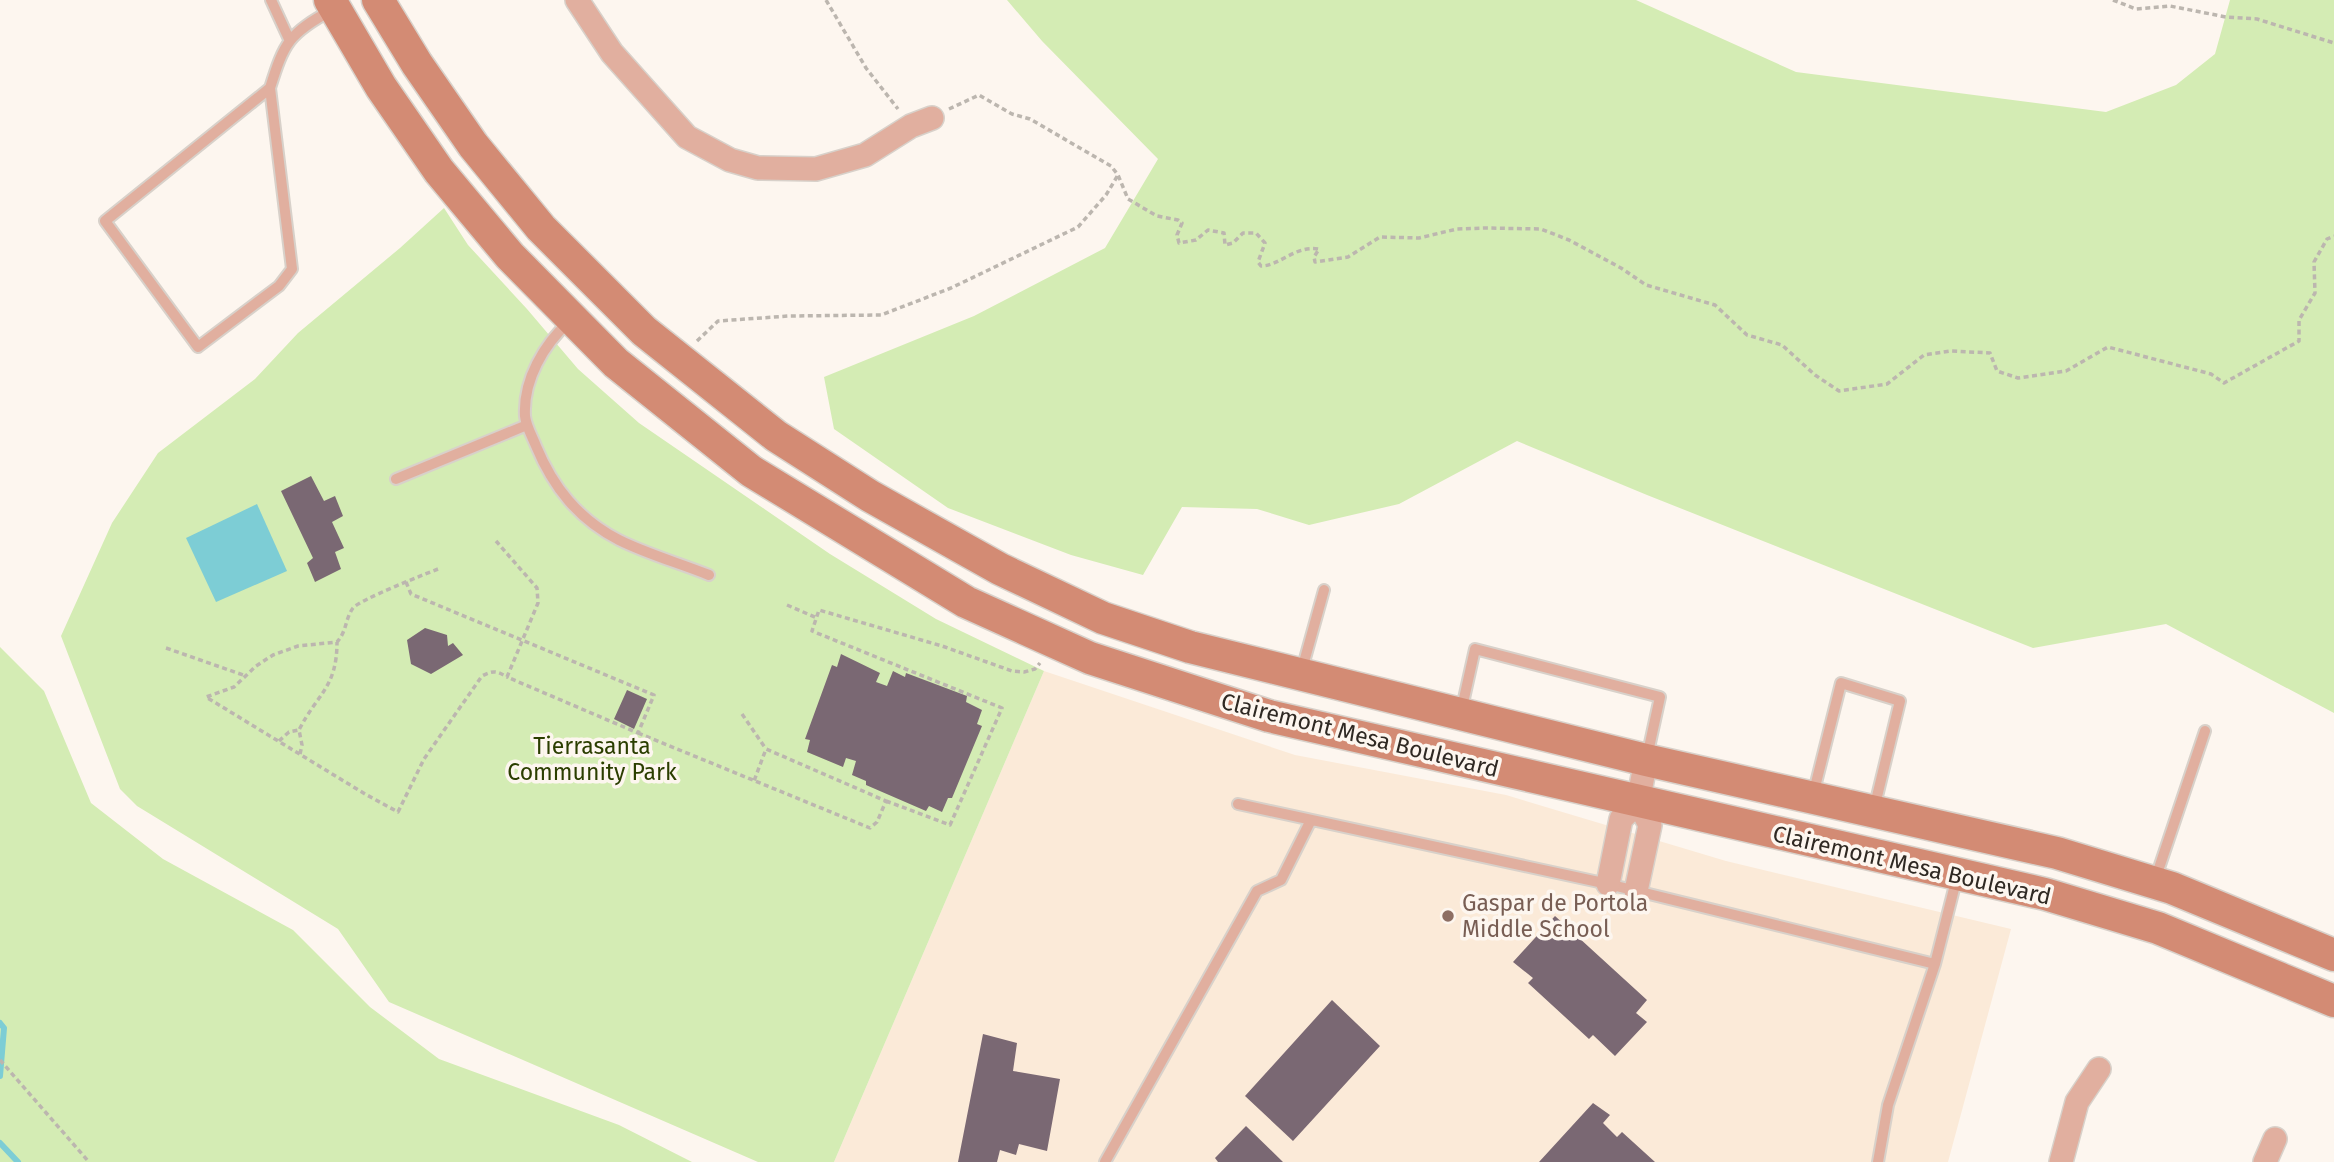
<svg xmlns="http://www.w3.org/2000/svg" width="2334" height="1162" font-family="'Fira Sans',sans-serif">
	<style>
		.education { fill: #fbead8 }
		.green { fill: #d4ecb4 }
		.water { fill: #7dcdd5 }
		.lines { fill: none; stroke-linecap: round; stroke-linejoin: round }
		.stream { stroke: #7dcdd5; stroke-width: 6 }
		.building { fill: #7a6873 }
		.lane-casing { stroke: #d8d1ca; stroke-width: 14 }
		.street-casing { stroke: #d8d1ca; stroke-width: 26 }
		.secondary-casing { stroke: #d8d1ca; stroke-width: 35 }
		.path { stroke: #bcb6af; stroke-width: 3.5; stroke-dasharray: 5 3.5; stroke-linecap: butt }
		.lane { stroke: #e1af9f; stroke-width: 10 }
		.street { stroke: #e1af9f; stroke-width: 23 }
		.secondary { stroke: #d38b74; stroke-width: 32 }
		.education-dot { fill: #8d6e63; stroke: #fdf6ef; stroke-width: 2.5 }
		.labels { text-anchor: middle; stroke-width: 7; stroke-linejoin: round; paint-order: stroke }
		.street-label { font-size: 23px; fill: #2f2923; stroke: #fdf6ef }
		.park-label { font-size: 23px; fill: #2b3e00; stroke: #fdf6ef }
		.education-label { font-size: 23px; fill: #785e54; stroke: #fdf6ef; text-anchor: start }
	</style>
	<rect width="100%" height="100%" fill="#fdf6ef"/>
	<path class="education" d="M1044,671L1295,755L1506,795L1726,861L2011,929L1948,1162H834Z"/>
	<path class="green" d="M1007,0H1636L1796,72L2106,112L2176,85L2215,54L2230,0H2334V713L2166,624L2033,648L1647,495L1517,441L1399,504L1309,525L1257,509L1182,507L1143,575L1071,555L948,508L834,429L824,377L974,316L1105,248L1158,159L1042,41Z
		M444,208L468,245L527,309L578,369L639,423L830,554L936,619L1044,671L834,1162H758L389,1002L338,929L137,806L120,789L61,636L112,523L158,453L255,379L298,333L400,248Z
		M0,647L44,691L91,803L163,859L293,930L370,1007L439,1059L619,1125L692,1162H0Z"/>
	<path class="water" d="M257,504L287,571L216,602L186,538Z"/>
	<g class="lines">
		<path class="stream" d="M0,1023L4,1028L0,1076
			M0,1143L18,1162"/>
	</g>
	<path class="building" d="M311,476L324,501L335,496L343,516L332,522L344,548L335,552L341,569L315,582L307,563L313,558L281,491Z
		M425,628L447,635L448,646L453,643L463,655L431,674L411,664L407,640Z
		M841,654L880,673L876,682L887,686L893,671L905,677L906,673L967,696L966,702L982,710L977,724L982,726L952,798H948L942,812L929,806L926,811L866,785V781L852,775L856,761L846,758L843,767L807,752L810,740L805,739L832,665L837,667Z
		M627,690L647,699L634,729L614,719Z
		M1555,916L1647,1000L1636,1013L1647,1022L1615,1056L1593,1035L1589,1039L1528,983L1533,978L1513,962Z
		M1332,1000L1380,1046L1293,1141L1245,1096Z
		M983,1034L1017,1043L1013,1071L1060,1079L1047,1151L1019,1144L1016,1155L1000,1150L997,1162H958Z
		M1593,1103L1610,1115L1603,1123L1617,1137L1622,1132L1655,1162H1539Z
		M1246,1126L1283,1162H1218L1215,1158Z"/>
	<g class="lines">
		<defs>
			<path id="lane" d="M271,0L289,39
				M270,88L105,221L198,347L279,286L292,269L270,88C284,43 289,33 332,10
				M569,322C544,344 523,380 525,416C526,426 532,436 536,446C553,487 578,519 619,540C647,554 679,563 709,575
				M396,479L527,425
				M1301,673L1324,590
				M1461,712L1475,649L1660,697L1647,757
				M1813,795L1841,683L1900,701L1874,809
				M1238,804L1608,884L1935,964L1957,877
				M2155,880L2205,731
				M1105,1162L1257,891L1281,880L1311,820
				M1878,1162L1888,1105L1935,964"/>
			<path id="street" d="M577,0L612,53L687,137L730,160L758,168L816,169L865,155L911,126L932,118
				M1608,884L1621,819L1638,802L1646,760
				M1636,891L1650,825L1638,802
				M2061,1162L2077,1102L2099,1069
				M2265,1162L2275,1139"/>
			<path id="secondary" d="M330,0L381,87L439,171L510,256L616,363L751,471L966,602L1090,658L1269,716L2045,894L2158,928L2334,1001
				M378,0L417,64L473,145L541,228L644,331L776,436L870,496L1000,569L1103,618L1190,647L1646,760L2057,853L2172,888L2334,955"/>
		</defs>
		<use href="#lane" class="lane-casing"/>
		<use href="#street" class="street-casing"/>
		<use href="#secondary" class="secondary-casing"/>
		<path class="path" d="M826,0L866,68L898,109
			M2113,0L2136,9L2170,6L2226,17L2257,19L2334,43
			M949,109L979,95L1012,114L1030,119L1111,166L1118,175L1128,199L1157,216L1178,220L1182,223L1177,235L1179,243L1196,240L1208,230L1224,233L1225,245L1233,243L1243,233H1256L1265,243L1258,262L1261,266C1280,266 1295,245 1319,249L1314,257L1315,262L1348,257L1380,237L1419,238L1457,229L1486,228L1541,229L1569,240L1621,268L1646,285L1715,305L1747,335L1782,345L1815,375L1839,391L1887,384L1924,355L1951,351L1990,353L1997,371L2018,378L2066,371L2108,347L2211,374L2224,383L2299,341V320L2315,293L2314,262L2327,239L2334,236
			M697,341L718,321L789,316L881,315L951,288L1078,227L1106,195L1118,175
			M438,569C425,574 359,600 353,608C345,619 347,631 337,642L298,646L273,655L256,666L234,687L206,697L365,794L398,812L424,759L482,676C493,670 497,671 507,677L538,603L537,588L496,541
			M406,582L411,594L654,695L638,733L507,677
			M787,605L817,618
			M166,648L246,676
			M742,714L766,749
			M638,733L870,828L877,822L886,801L766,749L754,781
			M279,741L289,732L299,730
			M300,754L302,745L299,730C317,694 337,688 337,642
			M886,801L950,825L1002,708L812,631L819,610L942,646L1012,671L1024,672L1035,669L1040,663
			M0,1060L89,1162"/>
		<use href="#lane" class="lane"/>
		<use href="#street" class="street"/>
		<use href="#secondary" class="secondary"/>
	</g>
	<circle class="education-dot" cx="1448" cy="916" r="7"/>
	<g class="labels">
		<g class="street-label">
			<text transform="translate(1360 735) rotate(14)" y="8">Clairemont Mesa Boulevard</text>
			<text transform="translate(1912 865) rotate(13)" y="8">Clairemont Mesa Boulevard</text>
		</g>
		<g class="park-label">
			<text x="592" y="754">Tierrasanta<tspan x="592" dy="26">Community Park</tspan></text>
		</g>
		<g class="education-label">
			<text x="1462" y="911">Gaspar de Portola<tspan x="1462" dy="26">Middle School</tspan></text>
		</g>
	</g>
</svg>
